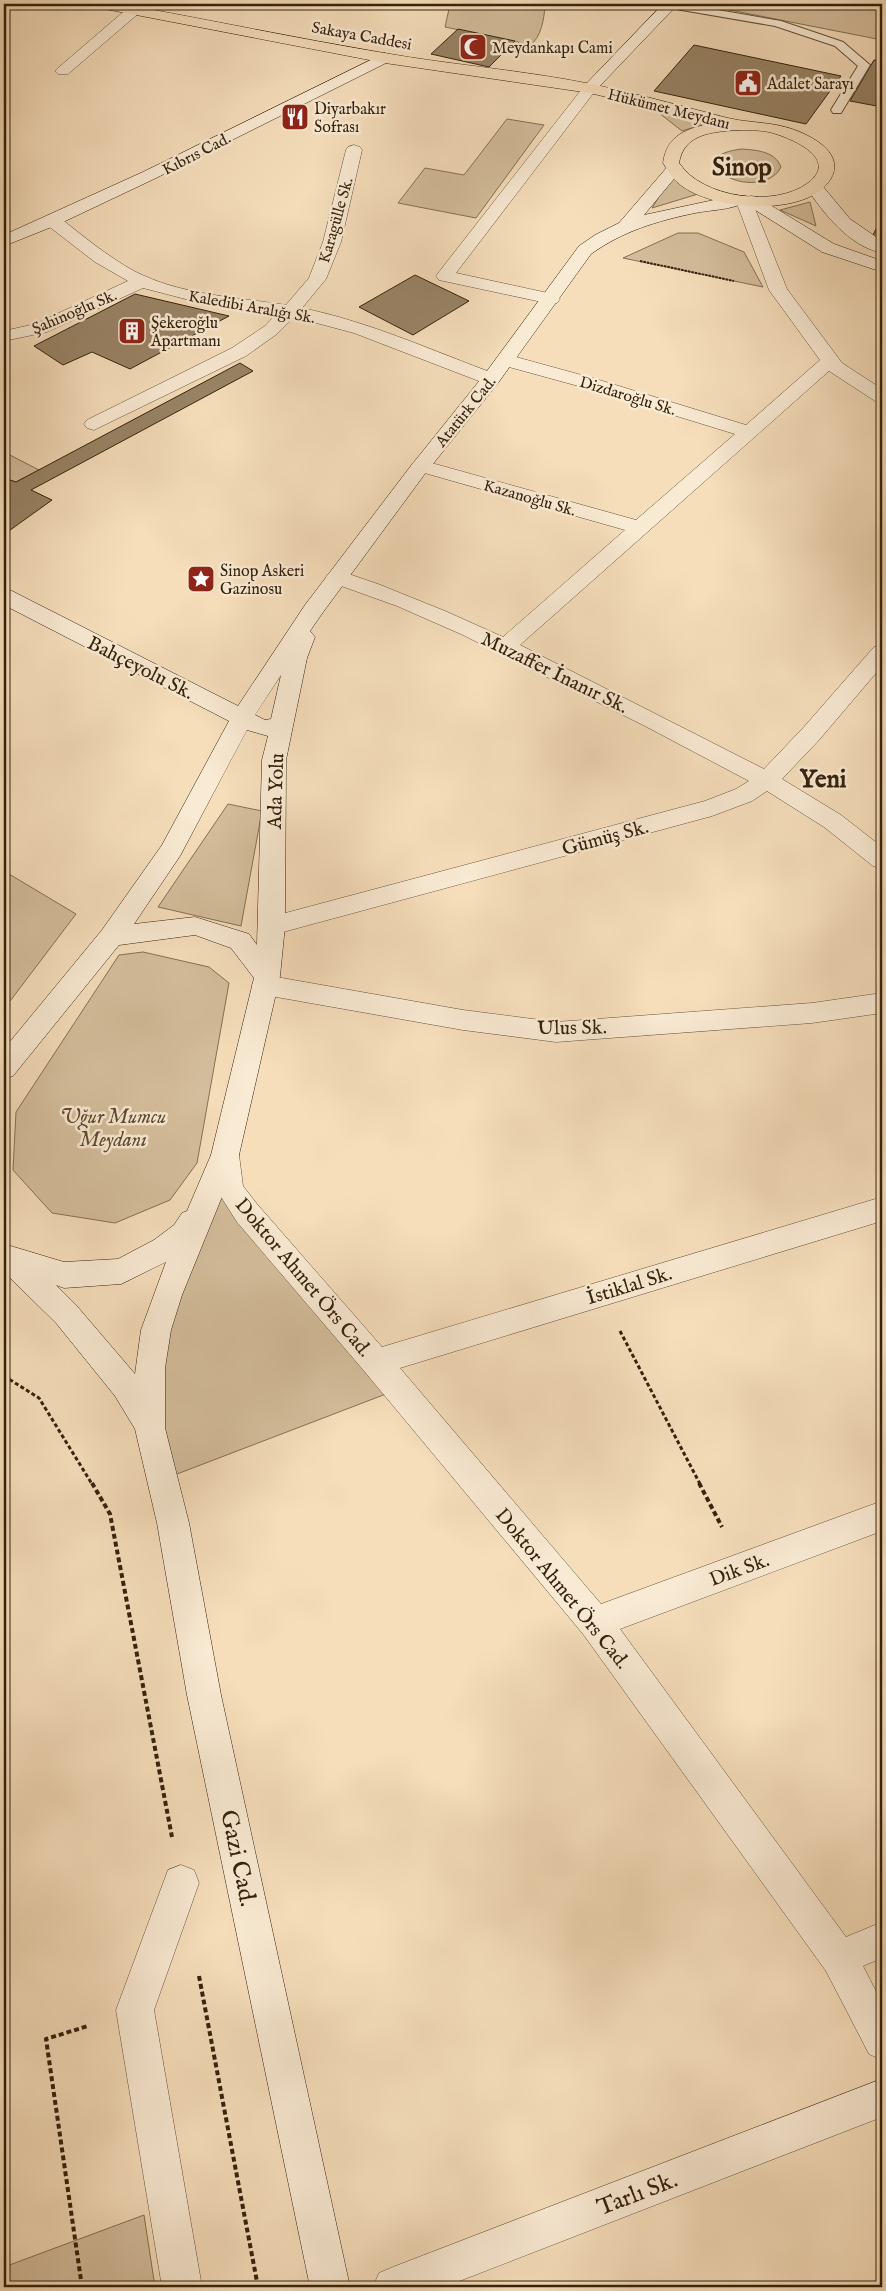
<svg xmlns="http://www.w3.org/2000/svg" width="886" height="2291" font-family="'IM FELL English',serif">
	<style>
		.green { fill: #d5be9d; stroke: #847055 }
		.building { fill: #998467; stroke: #34220d }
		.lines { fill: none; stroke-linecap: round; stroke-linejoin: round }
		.lane-casing { stroke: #645138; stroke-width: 2 }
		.street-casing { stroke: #645138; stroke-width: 1 }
		.secondary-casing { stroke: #34220d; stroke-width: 1 }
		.highway-casing { stroke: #34220d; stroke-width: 1 }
		.path-far2 { stroke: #34220d; stroke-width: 2; stroke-dasharray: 2.5 1; stroke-linecap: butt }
		.path-far1 { stroke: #34220d; stroke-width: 3; stroke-dasharray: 4 2.5; stroke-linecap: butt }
		.path { stroke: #34220d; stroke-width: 4; stroke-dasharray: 5 3; stroke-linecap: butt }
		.lane { fill: #f9ead3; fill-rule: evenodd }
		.street { fill: #f9ead3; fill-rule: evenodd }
		.secondary { fill: #f9ead3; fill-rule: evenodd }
		.highway { fill: #f6debb; fill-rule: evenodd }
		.labels { text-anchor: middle; stroke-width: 5; stroke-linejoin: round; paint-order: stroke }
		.far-street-label { font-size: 16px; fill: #34220d; stroke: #f9ead3 }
		.far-poi-label { font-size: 16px; fill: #34220d; stroke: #f9ead3; text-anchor: start }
		.street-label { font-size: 20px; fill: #34220d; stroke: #f9ead3 }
		.park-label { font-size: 20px; font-style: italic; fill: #5c4931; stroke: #f9ead3 }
		.near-street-label { font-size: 24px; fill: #34220d; stroke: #f9ead3 }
		.far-town-label { font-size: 25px; font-weight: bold; fill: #34220d; stroke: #f9ead3 }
		.district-label { font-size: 25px; font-weight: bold; fill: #34220d; stroke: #f9ead3 }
	</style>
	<rect width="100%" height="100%" fill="#f6debb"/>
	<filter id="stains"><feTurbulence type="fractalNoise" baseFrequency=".004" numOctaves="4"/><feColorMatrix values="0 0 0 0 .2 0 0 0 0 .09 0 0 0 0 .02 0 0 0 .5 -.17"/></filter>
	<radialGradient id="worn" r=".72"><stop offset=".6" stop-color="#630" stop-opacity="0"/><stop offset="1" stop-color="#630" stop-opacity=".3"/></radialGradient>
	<path class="green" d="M447,4H541L545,6C544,20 541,36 531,45L445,27L449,9Z
		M699,4H882V40Z
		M654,109L708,123L682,131Z
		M507,119L544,125L476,218L398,203L425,168L464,175Z
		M741,149C756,150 775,151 781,167C770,190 726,186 714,164C718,152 730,151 741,149Z
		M672,176L698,194L652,208Z
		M810,202L816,226L780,210Z
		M678,233H698L744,252L763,287L623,258Z
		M4,454H8L39,470L16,482L4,478Z
		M228,804L262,811L241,926L158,907Z
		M4,871L76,914L4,1009Z
		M143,952L209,967L229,983L197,1163L170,1200L115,1223L52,1213L13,1170L16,1112L119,955Z
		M230,1189L399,1389L164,1479L150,1368L208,1198Z
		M144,2215L155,2287H4V2267Z"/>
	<path class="building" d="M458,29L515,41L489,67L431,54Z
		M694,45L841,76L806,124L654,91Z
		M874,60L882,61V107L850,101Z
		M882,217V241L871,239Z
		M415,275L469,301L413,335L359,307Z
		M135,294L229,316L130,369L92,352L63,365L34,346Z
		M240,363L253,371L31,490L52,500L6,533L4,532V478L16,482Z"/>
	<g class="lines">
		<defs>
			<path id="lane" d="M665,4H683L781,21L843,42L870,65L841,113H833L831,110L858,66L835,46L775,26L670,8L666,7Z"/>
			<path id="street" d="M134,6L139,7L141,10L139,13L68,74H58L55,71L58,68L129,7Z
				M590,83L595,85L598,88L595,91L456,273L557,295L560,299L557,303L551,304L439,280L436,276L439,272L585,85Z
				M354,145L360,147L362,150L341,242L326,279L302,308C370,322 433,351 498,375L500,379L498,383L491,385L484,383L354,333L294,317L277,334L246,356L94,430L87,428L84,424L87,420L232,348L265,326L276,314L201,303L143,288L47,332L4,341V331L35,324L128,281L95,262L47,225L44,221L47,217H59C83,236 107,256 134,271C180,295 235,297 286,305L309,278L323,242L346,150L348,147Z
				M744,196L750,197L752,201L787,289L842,363L882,389V403L875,401L829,371L520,645L764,769L803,728L874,647L882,645V666L819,740L782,779L841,815L882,847V869L873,866L824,827L767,791L752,801L712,816L272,935L263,933L259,926L263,919L705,801L736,789L749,781L645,726L463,635L397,606L330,582L326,577L330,572L337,570L378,584L445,611L503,637L625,530L414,470L411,466L414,462L421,460L428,462L636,520L735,434L582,387L498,364L496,360L498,356L505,354L596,379L746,425L820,360L769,290L736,201L738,197Z
				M265,975L463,1010L556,1022L812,1003L882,993V1013L812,1023L556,1042L463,1030L265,995L256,992L252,985L256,978Z
				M225,1144L235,1147L239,1155L243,1186L257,1204L382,1347L882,1197V1221L400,1368L601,1604L882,1501V1531L620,1629L846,1937L882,1922V1958L863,1966L882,2003V2060L869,2054L826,1971L583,1634L365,1372L237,1222L216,1189L211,1155L215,1147Z
				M181,1865L194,1870L199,1883L154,2010L202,2287H162L116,2010L168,1870Z
				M882,2079V2117L444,2287H373L379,2273L393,2267Z"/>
			<path id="secondary" d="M663,4H678L595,91H585L582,88L585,85Z
				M385,53L390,55L393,58L390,61L154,179L59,224L4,246V235L143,172Z
				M675,163L681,165L683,168L644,215L737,195L744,198L751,196L757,197L834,244L882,261V272L822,252L744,203C730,210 710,210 695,213C657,221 623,231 591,254L498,383L424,475L321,615L310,631L315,637L307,658L286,760L285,926L280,976L239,1155L182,1295L171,1330L165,1368V1428L189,1523L221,1695L350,2287H310L187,1695L157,1523L135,1429L115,1396L56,1323L4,1272V1244L64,1262L118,1259L154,1240L174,1225L182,1213L187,1211L211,1155L254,978L231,948L195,935L119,945L13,1076L4,1079V1049L102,930L162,845L229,721L4,605V589L12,591L238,706L305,605L410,467L484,375L579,246L595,235L619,223L669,165ZM281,675L271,719L265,720L255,715ZM247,730L268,736L262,760L257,945L249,934L195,917L134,924L180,856ZM166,1262L141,1330L135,1374L76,1305L56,1285L64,1288L121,1284Z
				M814,182L820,183L850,219L882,241V253C849,246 824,214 806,187L808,183Z"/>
			<path id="highway" d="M93,4H122C209,20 296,38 384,53C452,65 522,70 591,84C626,91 662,101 697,110C710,113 725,118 738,120C766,124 786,123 812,138C835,151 844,170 821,190C789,216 706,209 677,182C671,177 667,169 663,163C667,134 687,129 712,123L590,93L385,63L100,8L95,7ZM738,130C748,130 759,130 769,132C789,137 841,158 808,183C775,208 702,198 679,163C684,133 713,132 738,130Z"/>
		</defs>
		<use href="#lane" class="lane-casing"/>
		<use href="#street" class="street-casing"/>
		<use href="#secondary" class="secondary-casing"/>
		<use href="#highway" class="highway-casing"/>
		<path class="path-far2" d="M640,261L734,281"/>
		<path class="path-far1" d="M620,1331L700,1484
			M4,1376L39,1398L92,1484"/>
		<path class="path" d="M92,1483L110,1514L172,1837
			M699,1483L722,1527
			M199,1976L258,2287
			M82,2287L46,2039L88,2026"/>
		<use href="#lane" class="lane"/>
		<use href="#street" class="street"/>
		<use href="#secondary" class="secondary"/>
		<use href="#highway" class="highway"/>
	</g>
	<defs>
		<symbol id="mosque-square" viewBox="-11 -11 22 22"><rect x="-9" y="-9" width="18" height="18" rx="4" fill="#8f2418" stroke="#f9ead3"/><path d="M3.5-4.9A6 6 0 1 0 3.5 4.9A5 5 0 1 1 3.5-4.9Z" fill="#fff"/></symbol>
		<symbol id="civic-square" viewBox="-11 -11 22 22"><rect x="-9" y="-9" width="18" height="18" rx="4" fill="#8f2418" stroke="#f9ead3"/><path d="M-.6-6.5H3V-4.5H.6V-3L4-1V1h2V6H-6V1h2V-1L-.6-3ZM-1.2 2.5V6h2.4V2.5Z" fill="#fff"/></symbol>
		<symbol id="restaurant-square" viewBox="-11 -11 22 22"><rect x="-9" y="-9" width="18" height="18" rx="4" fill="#8f2418" stroke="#f9ead3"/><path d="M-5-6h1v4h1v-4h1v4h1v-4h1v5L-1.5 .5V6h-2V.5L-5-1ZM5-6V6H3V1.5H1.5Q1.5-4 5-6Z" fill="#fff"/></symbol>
		<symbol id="building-square" viewBox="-11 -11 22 22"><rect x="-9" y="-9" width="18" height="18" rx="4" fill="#8f2418" stroke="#f9ead3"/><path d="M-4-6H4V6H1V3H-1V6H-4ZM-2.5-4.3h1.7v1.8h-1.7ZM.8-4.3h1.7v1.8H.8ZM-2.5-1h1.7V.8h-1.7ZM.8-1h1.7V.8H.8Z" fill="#fff"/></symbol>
		<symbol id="sight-square" viewBox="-11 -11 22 22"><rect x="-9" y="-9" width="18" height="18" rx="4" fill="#8f2418" stroke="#f9ead3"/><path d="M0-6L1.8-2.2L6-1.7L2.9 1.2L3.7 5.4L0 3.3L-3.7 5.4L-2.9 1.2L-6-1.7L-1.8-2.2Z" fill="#fff"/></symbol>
	</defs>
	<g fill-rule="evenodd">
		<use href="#mosque-square" x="457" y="31" width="32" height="32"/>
		<use href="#civic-square" x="732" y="67" width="32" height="32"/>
		<use href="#restaurant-square" x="279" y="101" width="32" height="32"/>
		<use href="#building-square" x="116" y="315" width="32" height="32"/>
		<use href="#sight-square" x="185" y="563" width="32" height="32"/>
	</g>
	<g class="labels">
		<g class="far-street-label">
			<text transform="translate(362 35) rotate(10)" y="6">Sakaya Caddesi</text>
			<text transform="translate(669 108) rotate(14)" y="6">Hükümet Meydanı</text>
			<text transform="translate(196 153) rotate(-27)" y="6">Kıbrıs Cad.</text>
			<text transform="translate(335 220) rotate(-74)" y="6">Karagülle Sk.</text>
			<text transform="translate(252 306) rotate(10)" y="6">Kaledibi Aralığı Sk.</text>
			<text transform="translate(74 311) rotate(-23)" y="6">Şahinoğlu Sk.</text>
			<text transform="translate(628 395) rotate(17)" y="6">Dizdaroğlu Sk.</text>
			<text transform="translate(465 411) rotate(-51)" y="6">Atatürk Cad.</text>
			<text transform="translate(530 497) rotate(16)" y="6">Kazanoğlu Sk.</text>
		</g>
		<g class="far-poi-label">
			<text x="492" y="53">Meydankapı Cami</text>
			<text x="767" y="89">Adalet Sarayı</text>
			<text x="314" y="114">Diyarbakır<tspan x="314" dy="18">Sofrası</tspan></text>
			<text x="151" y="328">Şekeroğlu<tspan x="151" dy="18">Apartmanı</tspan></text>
			<text x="220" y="576">Sinop Askeri<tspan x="220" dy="18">Gazinosu</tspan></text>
		</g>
		<g class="street-label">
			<text transform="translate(141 667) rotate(27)" y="7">Bahçeyolu Sk.</text>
			<text transform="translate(555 672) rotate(26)" y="7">Muzaffer İnanır Sk.</text>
			<text transform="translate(275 791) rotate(-88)" y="7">Ada Yolu</text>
			<text transform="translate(605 837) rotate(-15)" y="7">Gümüş Sk.</text>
			<text transform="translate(572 1027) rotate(-1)" y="7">Ulus Sk.</text>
			<text transform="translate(304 1277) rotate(50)" y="7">Doktor Ahmet Örs Cad.</text>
			<text transform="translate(629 1285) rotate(-17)" y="7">İstiklal Sk.</text>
			<text transform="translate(739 1569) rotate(-20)" y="7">Dik Sk.</text>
			<text transform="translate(563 1588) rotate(51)" y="7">Doktor Ahmet Örs Cad.</text>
		</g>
		<g class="park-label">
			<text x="113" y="1123">Uğur Mumcu<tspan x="113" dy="23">Meydanı</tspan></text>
		</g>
		<g class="near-street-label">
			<text transform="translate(239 1858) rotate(78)" y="8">Gazi Cad.</text>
			<text transform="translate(637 2193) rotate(-21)" y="8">Tarlı Sk.</text>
		</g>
		<g class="far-town-label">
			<text x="742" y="175">Sinop</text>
		</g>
		<g class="district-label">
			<text x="823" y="787">Yeni</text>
		</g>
	</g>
	<rect width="886" height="2291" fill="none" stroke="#f6debb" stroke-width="20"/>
	<rect x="5" y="5" width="876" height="2281" fill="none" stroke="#34220d" stroke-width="2.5"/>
	<rect x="10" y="10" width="866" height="2271" fill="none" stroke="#34220d"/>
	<rect width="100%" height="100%" filter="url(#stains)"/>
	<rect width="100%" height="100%" fill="url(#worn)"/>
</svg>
